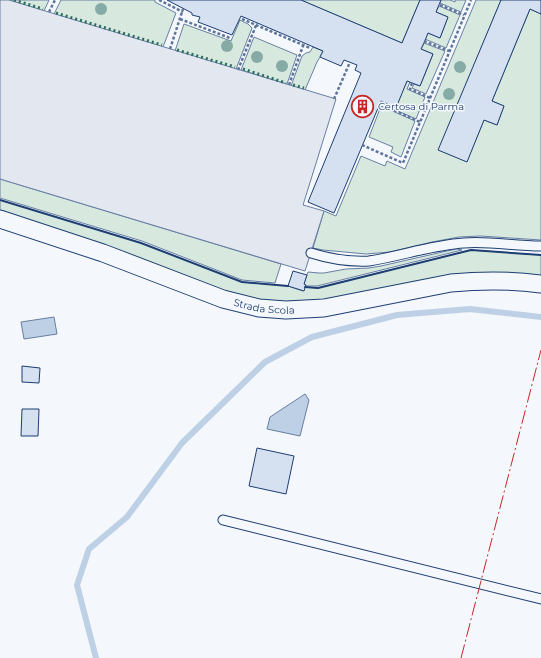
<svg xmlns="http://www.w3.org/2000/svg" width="541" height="658" font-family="Montserrat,sans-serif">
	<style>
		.green { fill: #d7e8df; stroke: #687fa3 }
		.parking { fill: #e3e8f0; stroke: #687fa3 }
		.water { fill: #bed0e5; stroke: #687fa3 }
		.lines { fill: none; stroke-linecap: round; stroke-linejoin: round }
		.stream { stroke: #bed0e5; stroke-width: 6 }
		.building { fill: #d5e0f0; stroke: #1d3f73 }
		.service-casing { stroke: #1d3f73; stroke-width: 11 }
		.minor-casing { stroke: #1d3f73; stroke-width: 19 }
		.path { stroke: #5e769c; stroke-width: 2.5; stroke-dasharray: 3 2; stroke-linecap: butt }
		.service { stroke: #f4f7fb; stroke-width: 9 }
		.minor { stroke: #f4f7fb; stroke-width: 17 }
		.hedge { stroke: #2c6c60; stroke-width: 3; stroke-dasharray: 2 3; stroke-linecap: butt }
		.wall { stroke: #1d3f73; stroke-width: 2 }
		.power { stroke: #c62828; stroke-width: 1; stroke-dasharray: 14 3 2 3; stroke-linecap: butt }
		.tree { fill: #86aba6 }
		.labels { text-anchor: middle; stroke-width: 3; stroke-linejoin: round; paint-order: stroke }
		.poi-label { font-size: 10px; fill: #1d3f73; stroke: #f4f7fb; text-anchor: start }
		.street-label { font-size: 10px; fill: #1d3f73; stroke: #f4f7fb }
	</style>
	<rect width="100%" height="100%" fill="#f4f7fb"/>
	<path class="green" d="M9,0H49L44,11Z
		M61,0H155V2L176,13L163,47L54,14Z
		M301,0H420L402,43Z
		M441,0H450L455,2V0H466L461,12L440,3Z
		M476,0H501L439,150L467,161L484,120L497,125L504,106L492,101L530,9L541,14V240L480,236L459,237L432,242L390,252L366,254L323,250L313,248L324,211L336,216L361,156L385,166L387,161L405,169Z
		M439,6L460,15L446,48L425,39L428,33L440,38L448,17L436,12Z
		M240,20L248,24L252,28L236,69L175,51L184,24L231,41Z
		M254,37L297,55L287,84L241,70Z
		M424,43L445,51L426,94L412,88L414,84L420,86L433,54L421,49Z
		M313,47L323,51L320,57L317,62L305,90L291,86L302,56L306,53L310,52Z
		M407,81L410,82L407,89L425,97L416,119L398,111L400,105L397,104Z
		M381,106L415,121L401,157L391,152L393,147L369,137Z
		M0,179L281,264L275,283L242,280L142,241L0,198Z
		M0,200L141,243L242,282L288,286L303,291L305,287L318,288L471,250L541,255V276L503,273H470L424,280L338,299L284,304L237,297L0,212Z
		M457,249L462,250L317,286H305L306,285L304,284L308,272L319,273H324L346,269L369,268L381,266L447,251Z"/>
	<path class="parking" d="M0,0H9L336,99L303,205L324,211L305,271L0,179Z"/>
	<path class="water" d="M54,317L57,334L24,339L21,322Z
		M305,394L309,400L300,436L267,429L270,417Z"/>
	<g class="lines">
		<path class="stream" d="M96,658L77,585L89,549L127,517L182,443L265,362L312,337L397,315L470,309L541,317"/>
	</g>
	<path class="building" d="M167,0H301L402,43L420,0H441L436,12L448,17L440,38L428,33L424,43L421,49L433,54L420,86L407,81L396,108L381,101L334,213L308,202L361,73L355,70L357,65L344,60L341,66L320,57L323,51L241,16L232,35L198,22L200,17L192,15V13Z
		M501,0H541V14L530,9L492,101L504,106L497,125L484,120L467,162L438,150Z
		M293,271L307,275L304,284L306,285L304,291L288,286Z
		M22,366L40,368L39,383L22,382Z
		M22,409H39L38,436H21Z
		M257,448L294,456L286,494L249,486Z"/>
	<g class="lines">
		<defs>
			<path id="service" d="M311,253C330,259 349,262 369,261C401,256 432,245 464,243C489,241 515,246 541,246
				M223,520L541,599"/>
			<g id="minor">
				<path id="s1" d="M0,219L103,253L223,299L259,308L286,310L324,308L451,283C482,280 511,280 541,284"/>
			</g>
		</defs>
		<use href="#service" class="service-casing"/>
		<use href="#minor" class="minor-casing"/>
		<path class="path" d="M159,0L183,12
			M440,5L464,15
			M49,12L55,0
			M180,19L230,38
			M242,19L310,48
			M424,41L449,51
			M170,49L183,9
			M238,70L257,23
			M412,83L410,89L430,98
			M289,85L304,43
			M334,99L350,62
			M388,105L387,107L420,122
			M362,145L403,163L471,0"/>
		<use href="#service" class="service"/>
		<use href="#minor" class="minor"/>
		<path class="hedge" d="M14,0L43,9
			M56,13L162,45
			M177,50L235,67
			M243,69L286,83
			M293,85L304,88"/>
		<path class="wall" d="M0,200L141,243L242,282L288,286
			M305,287L318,288L471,250L541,255"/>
		<path class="power" d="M461,658L541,350"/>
	</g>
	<g class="tree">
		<circle cx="101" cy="9" r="6"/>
		<circle cx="227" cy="46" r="6"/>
		<circle cx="257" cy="57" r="6"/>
		<circle cx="282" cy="66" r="6"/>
		<circle cx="460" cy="67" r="6"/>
		<circle cx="449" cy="94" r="6"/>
	</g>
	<defs>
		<symbol id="building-ring" viewBox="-11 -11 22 22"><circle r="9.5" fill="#f4f7fb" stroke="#c62828" stroke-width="1.5"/><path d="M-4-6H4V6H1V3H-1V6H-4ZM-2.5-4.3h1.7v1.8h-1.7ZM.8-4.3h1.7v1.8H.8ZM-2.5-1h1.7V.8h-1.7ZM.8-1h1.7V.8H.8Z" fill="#c62828"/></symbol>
	</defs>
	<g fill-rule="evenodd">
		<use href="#building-ring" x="350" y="94" width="25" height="25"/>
	</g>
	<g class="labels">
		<g class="poi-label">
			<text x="378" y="110">Certosa di Parma</text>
		</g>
		<g class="street-label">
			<text dy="4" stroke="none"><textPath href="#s1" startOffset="279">Strada Scola</textPath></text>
		</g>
	</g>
</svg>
